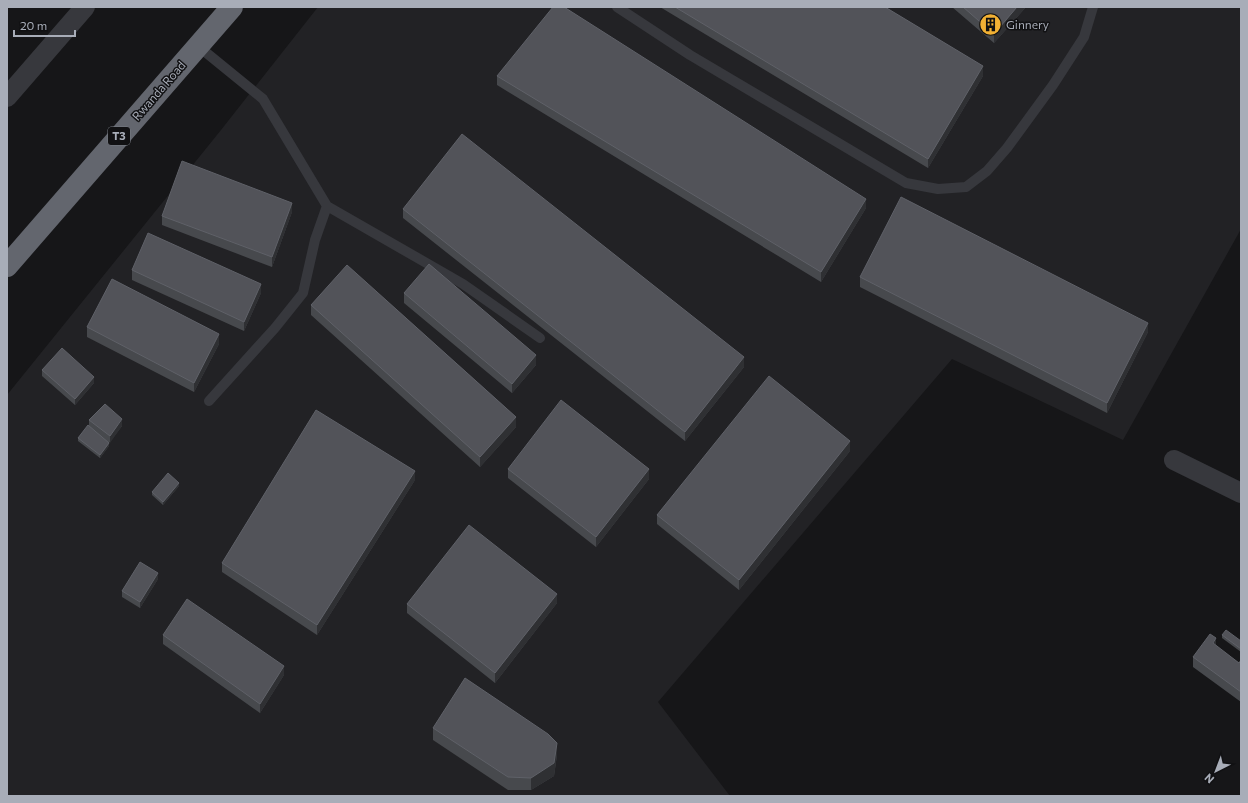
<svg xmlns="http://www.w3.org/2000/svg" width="1248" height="803" font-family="Commissioner,sans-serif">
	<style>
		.built { fill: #222225 }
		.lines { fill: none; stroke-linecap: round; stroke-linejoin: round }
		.lane { stroke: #37383d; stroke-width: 10 }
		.street { stroke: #37383d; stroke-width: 20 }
		.highway { stroke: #63666e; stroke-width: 22 }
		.wall { fill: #47494d }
		.shaded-wall { fill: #2f3033 }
		.building { fill: #525359; stroke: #5f6168 }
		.labels { text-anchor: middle; stroke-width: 3; stroke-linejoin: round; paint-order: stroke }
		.shield { fill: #111113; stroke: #7b7e86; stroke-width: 1 }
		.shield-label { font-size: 11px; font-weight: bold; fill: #a8adb8 }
		.poi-label { font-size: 12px; fill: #a8adb8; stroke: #111113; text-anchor: start }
		.street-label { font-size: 12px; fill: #a8adb8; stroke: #111113 }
	</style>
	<rect width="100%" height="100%" fill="#161618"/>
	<path class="built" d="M318,7H1241V229L1123,440L952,359L658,702L730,796H7V395L221,130Z"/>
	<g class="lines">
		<path class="lane" d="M617,7L690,55L906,183L938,189L966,187L987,171L1007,148L1053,85L1084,37L1093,7
			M198,46L263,99L327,206L463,284L540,338
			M209,401L275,328L303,293L315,240L327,206"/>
		<path class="street" d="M7,97L85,7
			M1174,460L1241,493"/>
		<path class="highway" d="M7,266L232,7"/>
	</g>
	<path class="wall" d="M660,7H885L983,76L928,168Z
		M952,7H1026L994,43Z
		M497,76L866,208L821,282L497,85Z
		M403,209L744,367L685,441L403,218Z
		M292,212L272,267L162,225V216Z
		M132,270L261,293L244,331L132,280Z
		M860,277L1148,332L1107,413L860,287Z
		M404,293L536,365L512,393L404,303Z
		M311,305L516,427L480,467L311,315Z
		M87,327L219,344L194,392L87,337Z
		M42,370L94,383L75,405L42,376Z
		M89,420L122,426L109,443V446L100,458L78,441V438L89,426Z
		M850,451L739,590L657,524V515Z
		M508,469L649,479L596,547L508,478Z
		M415,480L317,635L222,572V563Z
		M179,486L163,505L152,495V492Z
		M158,579L140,608L122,597V591Z
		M557,603L495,683L407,613V604Z
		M163,635L284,675L260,713L163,644Z
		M1222,635L1241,641V652L1222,638Z
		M1216,646L1239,663L1241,660V702L1193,667V657Z
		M433,728L557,755L554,776L531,790H508L433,740Z"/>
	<path class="shaded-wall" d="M1017,7H1026L994,43V34Z
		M983,66V76L928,168V159Z
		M866,199V208L821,282V272Z
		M292,203V212L272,267V257Z
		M261,284V293L244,331V322Z
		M1148,323V332L1107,413V403Z
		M219,334V344L194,392V383Z
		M536,355V365L512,393V384Z
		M744,357V367L685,441V432Z
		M94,377V383L75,405V399Z
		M516,417V427L480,467V457Z
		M122,419V426L110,443V436Z
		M850,441V451L739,590V580Z
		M109,443V446L100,458V455Z
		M649,469V479L596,547V537Z
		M415,471V480L317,635V625Z
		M179,483V486L163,505V502Z
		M158,573V579L140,608V602Z
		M557,594V603L495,683V673Z
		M1216,638V648L1213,643Z
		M284,666V675L260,713V704Z
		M557,743V755L554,776L531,790V778Z"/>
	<path class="building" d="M553,7H564L866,199L821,272L497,76Z
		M675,7H885L983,66L928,159Z
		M963,7H1017L994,34Z
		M462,134L744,357L685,432L403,209Z
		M182,161L292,203L272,257L162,216Z
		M901,197L1148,323L1107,403L860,277Z
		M148,233L261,284L244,322L132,270Z
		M429,264L536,355L512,384L404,293Z
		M347,265L516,417L480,457L311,305Z
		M112,279L219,334L194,383L87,327Z
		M62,348L94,377L75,399L42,370Z
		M769,376L850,441L739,580L657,515Z
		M561,400L649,469L596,537L508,469Z
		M105,404L122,419L110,436L89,420Z
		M316,410L415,471L317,625L222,563Z
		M88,425L109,443L100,455L78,438Z
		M168,473L179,483L163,502L152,492Z
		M469,525L557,594L495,673L407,604Z
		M140,562L158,573L140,602L122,591Z
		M187,599L284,666L260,704L163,635Z
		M1226,630L1241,641V649L1222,635Z
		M1210,634L1216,638L1213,643L1239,663L1241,660V692L1193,657Z
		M465,678L548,734L557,743L554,763L531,778L508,777L433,728Z"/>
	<defs>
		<symbol id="building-disc" viewBox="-11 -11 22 22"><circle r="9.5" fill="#f2b134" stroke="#111113"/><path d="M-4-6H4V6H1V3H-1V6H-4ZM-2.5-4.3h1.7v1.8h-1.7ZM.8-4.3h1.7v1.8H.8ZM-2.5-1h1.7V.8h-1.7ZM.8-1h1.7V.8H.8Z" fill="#111"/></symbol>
	</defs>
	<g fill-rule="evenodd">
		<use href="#building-disc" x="978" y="12" width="25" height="25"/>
	</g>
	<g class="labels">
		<rect class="shield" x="108" y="127" width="22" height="18" rx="3"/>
		<g class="shield-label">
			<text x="119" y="140">T3</text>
		</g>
		<g class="poi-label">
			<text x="1006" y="29">Ginnery</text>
		</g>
		<g class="street-label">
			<text transform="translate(159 91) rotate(-49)" y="4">Rwanda Road</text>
		</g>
	</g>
	<rect width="1248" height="803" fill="none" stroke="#a8adb8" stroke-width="16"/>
	<g transform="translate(1216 771) rotate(222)" stroke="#111113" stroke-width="3" paint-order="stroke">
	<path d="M0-3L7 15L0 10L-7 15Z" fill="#a8adb8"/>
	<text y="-6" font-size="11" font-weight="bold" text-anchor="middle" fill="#a8adb8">N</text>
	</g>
	<path d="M14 30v6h61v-6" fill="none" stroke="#a8adb8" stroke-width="2"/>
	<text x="20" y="30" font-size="12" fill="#a8adb8" stroke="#111113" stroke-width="3" paint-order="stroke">20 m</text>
</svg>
